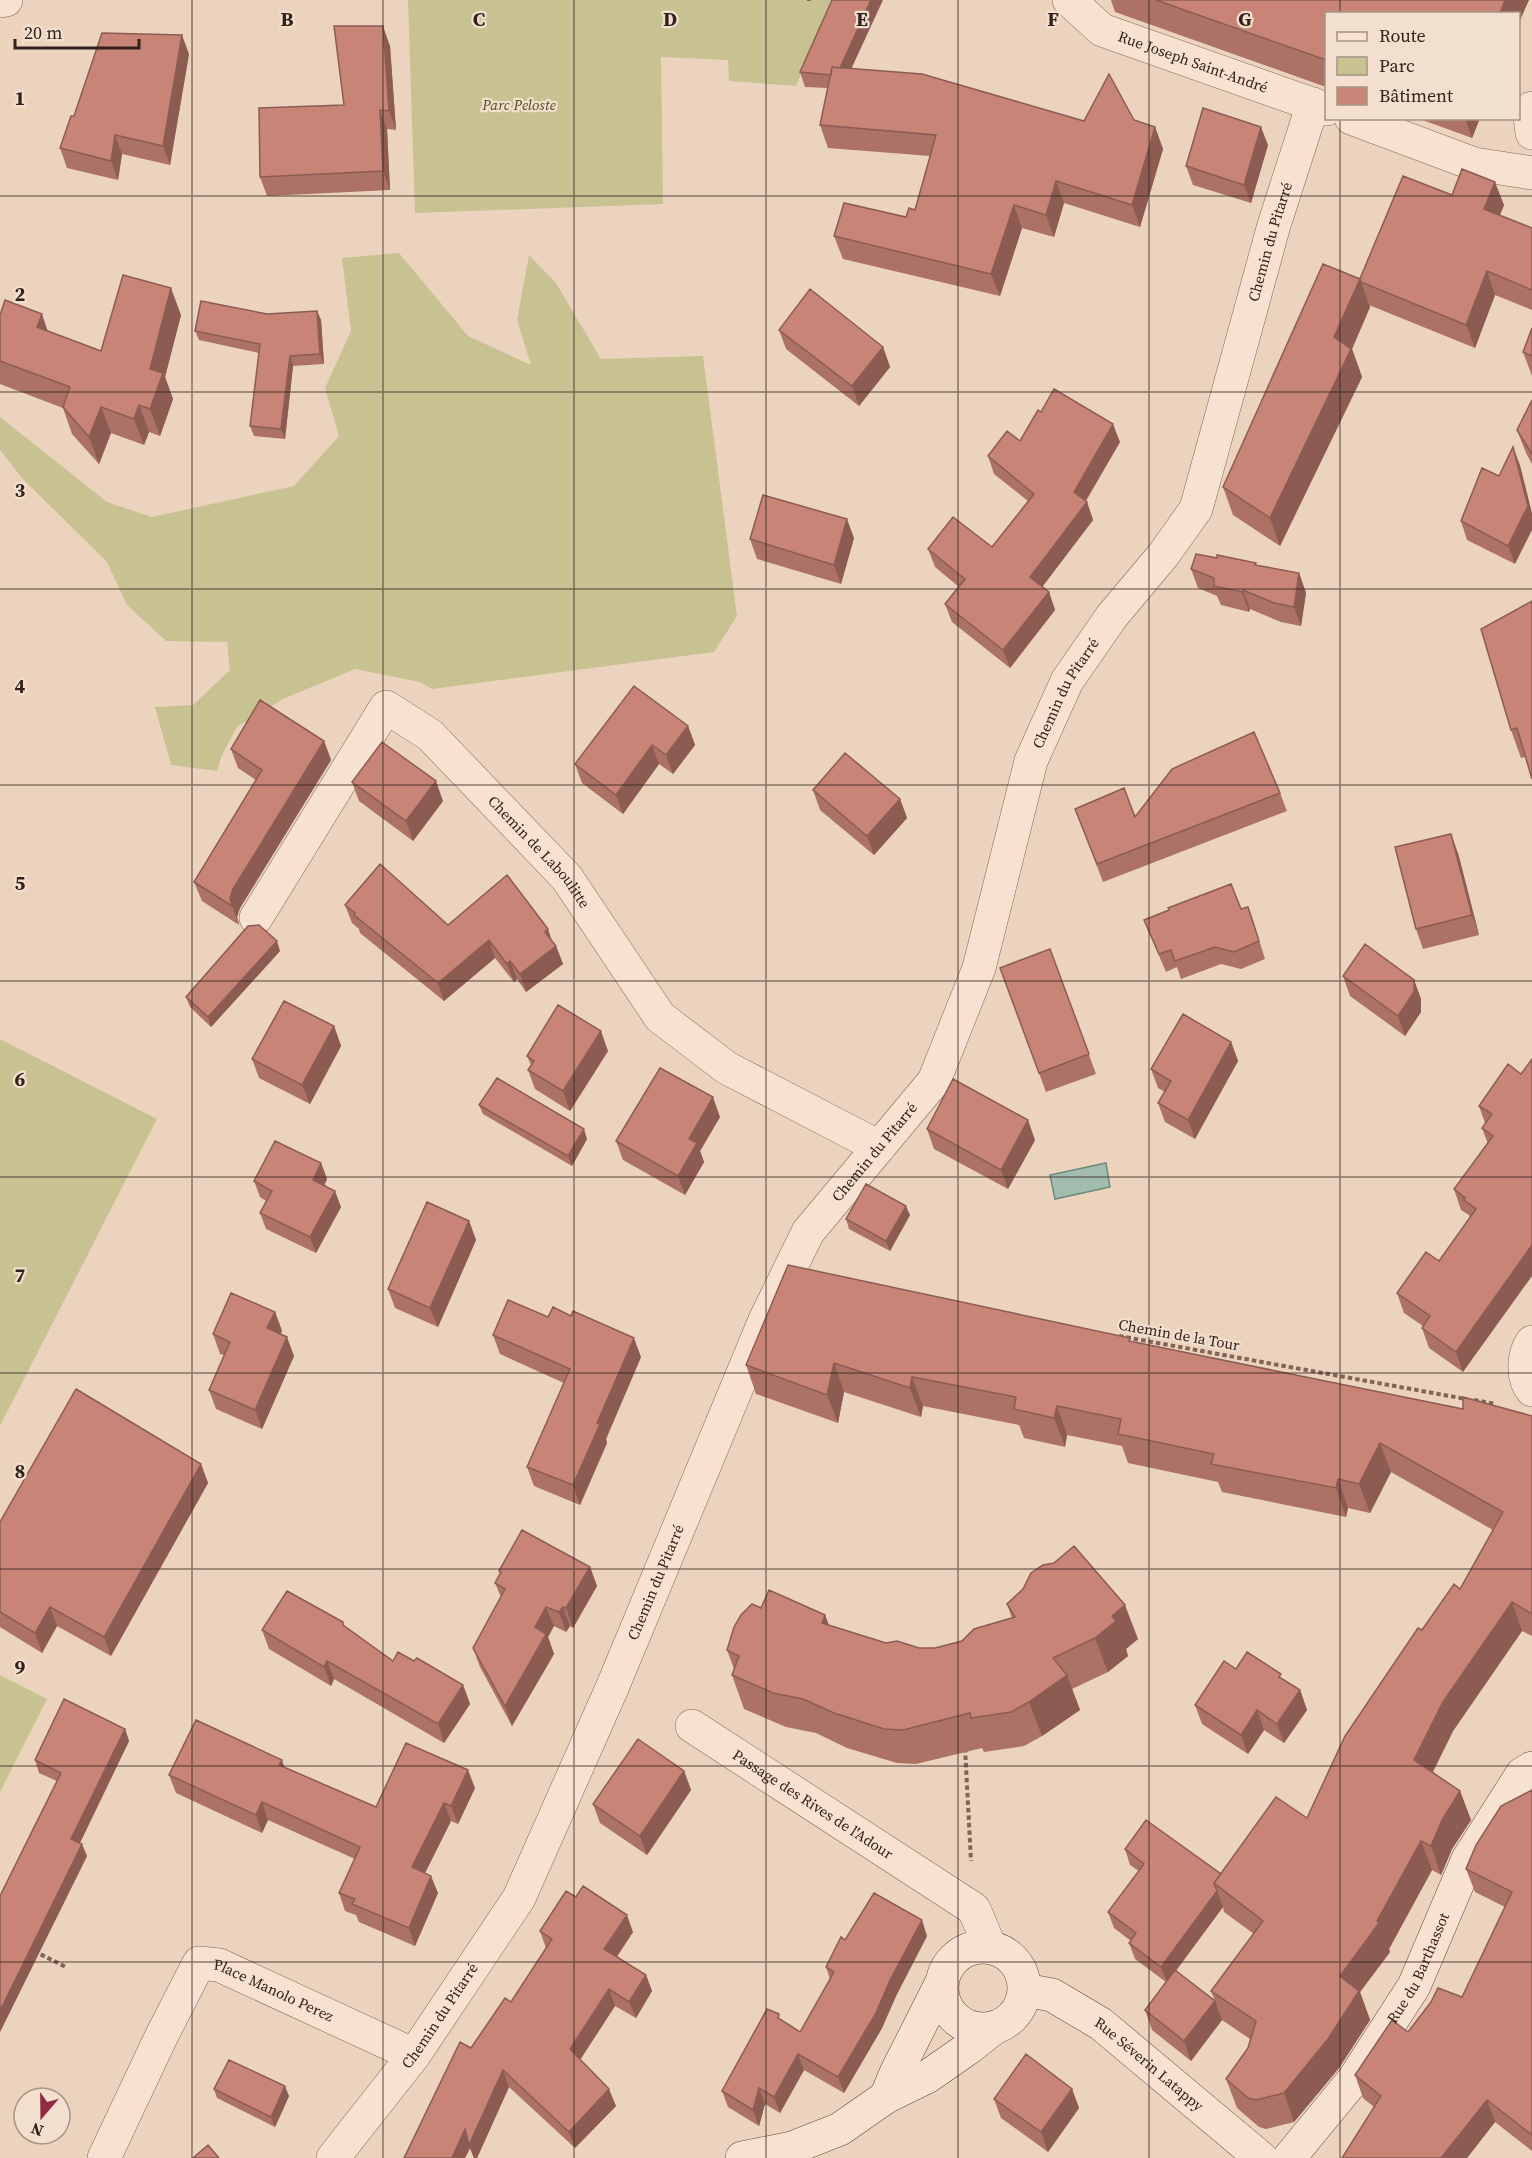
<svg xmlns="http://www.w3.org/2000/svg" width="1532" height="2158" font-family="'Source Serif 4',serif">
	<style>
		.green { fill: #c8c293 }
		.water { fill: #a2bdae; stroke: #6a8a7a; stroke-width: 1.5 }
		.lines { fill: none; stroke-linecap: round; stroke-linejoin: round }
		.street-casing { stroke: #836558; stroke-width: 34 }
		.secondary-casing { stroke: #64463b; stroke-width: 34 }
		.path { stroke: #836558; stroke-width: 4; stroke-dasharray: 4.5 3; stroke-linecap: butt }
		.street { stroke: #f7e2d1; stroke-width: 33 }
		.secondary { stroke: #f7e2d1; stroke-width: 33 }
		.wall { fill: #ac7265; fill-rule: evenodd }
		.shaded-wall { fill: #8c5c53 }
		.building { fill: #c88476; stroke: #8c5c53; stroke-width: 1.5 }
		.grid { fill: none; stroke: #33221c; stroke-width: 1.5; stroke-opacity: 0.55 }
		.labels { text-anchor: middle; stroke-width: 4.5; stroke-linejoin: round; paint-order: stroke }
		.street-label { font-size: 15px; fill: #33221c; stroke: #f3dfcd }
		.park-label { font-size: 15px; font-style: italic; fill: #4e4e23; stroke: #f3dfcd }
		.grid-label { font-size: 20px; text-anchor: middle; font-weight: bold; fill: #33221c; stroke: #f3dfcd; stroke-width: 4.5; stroke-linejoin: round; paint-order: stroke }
	</style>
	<rect width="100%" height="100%" fill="#ebd3be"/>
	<path class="green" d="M408,0H831L796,86L729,81L728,60L661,57L663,204L415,213Z
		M399,253L468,336L531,365L517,320L529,255L556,283L601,359L703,356L737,616L714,652L432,689L420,682L355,669L283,699L237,727L222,755L217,771L171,765L155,707L193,705L230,670L227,642L166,641L127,605L107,562L22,478L0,450V417L107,502L152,517L294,486L339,436L325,388L351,331L342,258Z
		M0,1039L157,1119L0,1426Z
		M0,1675L47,1699L0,1792Z"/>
	<path class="water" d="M1106,1163L1110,1187L1055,1199L1050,1175Z"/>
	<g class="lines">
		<defs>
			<g id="street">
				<path id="s1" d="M1069,0L1102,30L1326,109"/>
				<path d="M0,1L6,0"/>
				<path d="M1532,108L1530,116L1532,133"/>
				<path d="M1351,118L1474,164L1532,173"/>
				<path id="s2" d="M256,918L386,707L430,735L567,878L660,1017L727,1068L879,1147"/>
				<path d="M1532,1342C1523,1355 1522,1378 1532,1390"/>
				<path id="s3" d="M692,1726L974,1909L990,1947"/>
				<path id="s4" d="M104,2158L162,2035L199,1963L219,1965L414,2055"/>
				<path id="s5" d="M333,2158L414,2055L519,1898L612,1688L765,1320L808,1232L934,1081L979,968L1031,761L1067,681L1112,616L1164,554L1196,509L1274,225L1313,104"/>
			</g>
			<g id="secondary">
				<circle cx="983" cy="1988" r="41"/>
				<path id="s6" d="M1025,1990L1052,1995L1101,2024L1261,2158"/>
				<path d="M886,2097L896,2073L941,1984"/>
				<path d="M742,2158L792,2148L840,2129L886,2097L927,2077L970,2047L994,2028"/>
				<path id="s7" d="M1289,2158L1354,2079L1414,1986L1468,1859L1522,1774L1532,1768"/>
			</g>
		</defs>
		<use href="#street" class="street-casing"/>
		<use href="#secondary" class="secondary-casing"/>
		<path class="path" d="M809,0V1
			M1119,1336L1466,1399
			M1474,1400L1496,1404
			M965,1748L971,1861
			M34,1951L66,1967"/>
		<use href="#street" class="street"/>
		<use href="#secondary" class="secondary"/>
	</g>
	<path class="wall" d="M1111,0H1529L1326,14V87L1115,12Z
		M390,46L396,130L387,129L390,190L267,196L260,177L344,105Z
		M189,54L170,165L122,154L118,180L67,168L60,148L74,116Z
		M851,69L1084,121L1134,120L1155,127L1163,149L1140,227L1064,203L1054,237L1022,228L1000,296L843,259L834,236L906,217L915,210L930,156L828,148L820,125L828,88L805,87L800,72Z
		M1417,118H1480L1472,138Z
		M1268,145L1251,203L1193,185L1186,166Z
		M1452,195L1504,205L1500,215L1532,228V310L1495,295L1475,348L1369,305L1370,307L1352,349L1362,377L1280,546L1233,515L1223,487L1360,279Z
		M317,311L321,320L324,364L293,366L285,439L254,436L250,426L259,353L199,340L195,331L267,314Z
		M0,315L48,331L101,351L181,315L165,377L173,399L160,436L149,432L144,445L111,433L99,464L72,434L63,408L0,384Z
		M1532,328V376L1523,352Z
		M779,330L883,347L890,367L859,406L786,349Z
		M1532,400V464L1526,453L1517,430Z
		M1041,412L1120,442L1086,501L1087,502L1093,520L1042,587L1049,592L1055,610L1010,668L952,622L945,604L959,587L935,567L928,549L992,547L1028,501L994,474L988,456L1020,441Z
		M1520,465L1515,564L1467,540L1461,521L1499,476Z
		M854,538L841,584L757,559L750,539Z
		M1217,558L1256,563V565L1299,573L1306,593L1301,626L1281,622L1250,609L1249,612L1221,605L1217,596L1198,588L1191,569Z
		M1532,601L1525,757L1521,758L1511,730Z
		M688,726L695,745L673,774L659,764L623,814L582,783L575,764Z
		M324,741L331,760L240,908L237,917L239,925L202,901L194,882L256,780L238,768L231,749Z
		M352,782L443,801L413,841L359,801Z
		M813,790L900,799L907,818L874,855L820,810Z
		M1280,793L1287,811L1103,882L1075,809L1135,817Z
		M1458,853L1479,935L1423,949L1416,929Z
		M345,905L448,925L552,941L556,946L563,964L526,992L517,979L514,982L495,958L444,1001L360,933L359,929L352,923Z
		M1248,907L1265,959L1241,969L1221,964L1181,979L1177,967L1166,972L1151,937L1144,920L1241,909Z
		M1050,949L1096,1074L1046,1092L1000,968Z
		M280,951L211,1027L190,1007L186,997Z
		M1343,976L1414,980L1421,999V1012L1405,1036L1350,996Z
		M334,1026L341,1046L310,1104L259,1078L252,1059Z
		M1231,1042L1238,1061L1195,1139L1165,1122L1158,1103L1165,1092L1158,1088L1151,1069Z
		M608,1051L570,1111L535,1089L528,1070L531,1065L527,1056Z
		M1508,1064L1463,1372L1429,1348L1422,1328L1423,1326L1404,1313L1397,1293L1439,1261L1470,1218L1469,1215L1461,1210L1454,1189L1488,1144L1482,1128L1485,1123L1479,1106Z
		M479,1105L587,1139L572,1166L483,1114Z
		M720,1117L700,1151L704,1162L685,1195L623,1160L616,1141Z
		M927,1129L1035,1140L1008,1189L934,1149Z
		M321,1163L327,1179L324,1186L341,1207L316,1253L266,1229L260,1213L266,1201L260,1197L254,1181Z
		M910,1215L890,1251L849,1229L846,1219Z
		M469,1221L476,1240L438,1327L395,1308L388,1289Z
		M275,1312L282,1331L280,1334L294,1356L262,1429L216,1409L209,1390L224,1355L220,1354L213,1334Z
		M548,1317L641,1357L606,1439L607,1443L580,1505L534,1486L527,1467L564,1383L500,1354L493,1335Z
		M1131,1341L1463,1409L1532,1416V1636L1522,1631L1453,1731L1433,1772L1460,1791L1471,1820L1452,1849L1441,1875L1432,1870L1389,1949L1390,1952L1360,1992L1370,2020L1339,2068L1294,2122L1266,2129L1259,2127L1237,2108L1226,2079L1248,2048L1250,2039L1222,2020L1191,2061L1152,2030L1145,2010L1166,1982L1135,1959L1129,1943L1131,1941L1114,1928L1108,1912L1139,1871L1130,1865L1125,1849L1221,1874L1307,1818L1422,1630L1460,1589L1493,1530L1391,1472L1370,1513L1348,1508L1346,1517L1222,1492L1218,1482L1128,1463L1122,1446L1067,1435L1065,1447L1024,1438L1019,1425L923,1406L921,1417L844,1392L838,1423L756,1394L746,1365ZM1223,1907L1224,1912L1254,1934L1211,1991L1215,2001L1176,1971Z
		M201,1464L208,1483L111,1656L57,1626L42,1653L0,1627V1522Z
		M590,1567L597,1586L573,1628L570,1626L566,1632L554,1626L548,1637L554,1654L512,1726L480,1667L473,1648L501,1597L495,1583L500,1574L499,1571Z
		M1007,1604L1138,1639L1126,1649L1128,1656L1108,1672L1072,1689L1080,1710L1042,1736L1024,1746L984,1752L982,1748L916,1764L897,1763L847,1748L816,1733L786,1727L744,1709L732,1675L734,1669L727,1650L761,1608L825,1615L829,1625L886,1643L919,1648H935L962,1641L1012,1618Z
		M344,1626L393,1661H414L463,1685L470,1704L444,1743L334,1679L331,1686L269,1649L262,1630Z
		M1236,1669L1284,1680L1300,1690L1307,1710L1284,1743L1264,1730L1248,1754L1202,1724L1195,1705Z
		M125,1729L129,1741L80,1843L87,1856L0,2032V1896L57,1781L39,1773L35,1760Z
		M285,1768L376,1807L475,1788L458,1824L451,1821L425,1873L438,1893L415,1946L359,1922L356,1915L345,1911L339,1893L355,1859L268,1820L262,1833L176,1793L169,1775Z
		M684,1771L691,1790L647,1855L600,1823L593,1804Z
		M1532,1790V2151L1495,2122L1467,2158H1342L1374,2107L1363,2098L1355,2075L1408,2032L1462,1997L1505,1907L1475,1892L1466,1869Z
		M540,1931L633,1932L617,1957L646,1975L652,1991L636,2018L615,2006L580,2060L616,2106L575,2148L509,2087L477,2158H474L470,2148L465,2158H404L471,2048L511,2002L546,1948Z
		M927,1936L896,1996L882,2028L844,2093L804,2070L780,2113L765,2104L759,2126L728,2107L722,2091L781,2020L800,2032L830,1979L826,1967L845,1940Z
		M214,2089L289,2096L275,2127L217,2098Z
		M1072,2089L1079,2108L1048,2152L1001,2118L994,2099Z"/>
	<path class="shaded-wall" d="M871,0H883L842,89L837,75Z
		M1505,0H1529L1518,25V14H1500Z
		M383,26L390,46L396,130L389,111Z
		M182,35L189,54L170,165L163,146Z
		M380,110L387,129L390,190L383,171Z
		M1465,118H1480L1472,138Z
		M1155,127L1163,149L1140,227L1132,205Z
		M1261,127L1268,145L1251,203L1244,185Z
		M115,135L122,154L118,180L111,161Z
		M1056,181L1064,203L1054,237L1046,215Z
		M1495,182L1504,205L1493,232L1484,209Z
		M1014,205L1022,228L1000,296L991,274Z
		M1487,271L1495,295L1475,348L1466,325Z
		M1360,279L1370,307L1352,349L1362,377L1280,546L1270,518L1334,337Z
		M171,288L181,315L165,377L173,399L160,436L150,409V369Z
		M317,311L321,320L324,364L320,354Z
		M42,314L51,341L37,327Z
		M883,347L890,367L859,406L852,386Z
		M290,356L293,366L285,439L281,429Z
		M139,405L149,432L144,445L134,419Z
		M101,407L111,433L99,464L89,437Z
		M1113,424L1120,442L1080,510L1074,492Z
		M1513,447L1520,465L1532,513V530L1515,564L1508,546Z
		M1087,502L1093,520L1036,595L1030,577Z
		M847,519L854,538L841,584L834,565Z
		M1299,573L1306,593L1301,626L1294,607Z
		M1243,590L1250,609L1249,612L1242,592Z
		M1049,592L1055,610L1010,668L1003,650Z
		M688,726L695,745L673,774L666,755Z
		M324,741L331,760L240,908L237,917L239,925L232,906L230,898L233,889Z
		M652,745L659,764L623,814L616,795Z
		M436,781L443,801L413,841L406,821Z
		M900,799L907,818L874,855L867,836Z
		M1451,834L1458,853L1479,935L1472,915Z
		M1248,907L1254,924L1265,959L1259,941Z
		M548,929L554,947L556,946L563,964L526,992L520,974L545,932Z
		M489,940L495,958L444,1001L438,983Z
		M277,941L280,951L211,1027L208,1017Z
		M510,961L517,979L514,982L507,964Z
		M1414,980L1421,999V1012L1405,1036L1398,1016Z
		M334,1026L341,1046L310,1104L302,1085Z
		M601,1031L608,1051L570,1111L563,1091Z
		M1231,1042L1238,1061L1195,1139L1188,1120Z
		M713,1097L720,1117L700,1151L704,1162L685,1195L678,1176L689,1139Z
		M1028,1120L1035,1140L1008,1189L1001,1170Z
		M584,1129L587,1139L572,1166L568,1156Z
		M321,1163L327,1179L319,1196L313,1180Z
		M335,1191L341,1207L316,1253L310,1237Z
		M906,1206L910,1215L890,1251L886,1241Z
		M469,1221L476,1240L438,1327L430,1308Z
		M1532,1245V1276L1463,1372L1456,1352Z
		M275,1312L282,1331L274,1347L267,1328Z
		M287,1337L294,1356L262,1429L255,1410Z
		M634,1338L641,1357L606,1439L607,1443L580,1505L573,1485L597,1423Z
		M834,1363L844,1392L838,1423L827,1395Z
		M912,1377L923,1406L921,1417L910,1388Z
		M1057,1406L1067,1435L1065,1447L1054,1418Z
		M1380,1443L1391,1472L1370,1513L1359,1484Z
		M201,1464L208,1483L111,1656L104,1637Z
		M1338,1479L1348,1508L1346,1517L1336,1488Z
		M590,1567L597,1586L573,1628L566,1608Z
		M1512,1602L1522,1631L1453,1731L1424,1789L1414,1760L1443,1702Z
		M1125,1605L1138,1639L1126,1649L1128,1656L1108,1672L1095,1638L1112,1616Z
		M50,1607L57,1626L42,1653L35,1633Z
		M546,1607L554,1626L548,1637L554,1654L512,1726L505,1706L535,1627Z
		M563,1607L570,1626L566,1632L559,1612Z
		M825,1615L837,1649L822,1623Z
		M327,1661L334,1679L331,1686L324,1667Z
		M1067,1675L1080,1710L1042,1736L1029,1702Z
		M463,1685L470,1704L444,1743L438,1724Z
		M1300,1690L1307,1710L1284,1743L1277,1724Z
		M1257,1710L1264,1730L1248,1754L1241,1735Z
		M125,1729L129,1741L76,1851L71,1839Z
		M282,1760L288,1778L279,1765Z
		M468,1770L475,1788L458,1824L451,1806Z
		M684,1771L691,1790L647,1855L640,1836Z
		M1460,1791L1471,1820L1452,1849L1441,1875L1431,1846L1442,1820Z
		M262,1802L268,1820L262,1833L256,1815Z
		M444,1803L451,1821L419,1885L412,1867Z
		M1421,1841L1432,1870L1389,1949L1390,1952L1360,1992L1370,2020L1339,2068L1294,2122L1284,2093L1340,1976L1377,1921Z
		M82,1844L87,1856L0,2032V2011Z
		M431,1876L438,1893L415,1946L409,1928Z
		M1217,1891L1223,1907L1167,1982L1161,1967Z
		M627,1915L633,1932L610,1966L604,1949Z
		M922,1920L927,1936L896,1996L882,2028L844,2093L838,2077Z
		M646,1975L652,1991L636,2018L629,2002Z
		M609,1989L615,2006L576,2066L570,2049Z
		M1215,2001L1222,2020L1191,2061L1184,2041Z
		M798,2054L804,2070L780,2113L774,2097Z
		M503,2070L509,2087L477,2158H474L470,2148L465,2158H452L465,2129Z
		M285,2086L289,2096L275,2127L271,2117Z
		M759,2088L765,2104L759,2126L753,2110Z
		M609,2089L616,2106L575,2148L569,2132Z
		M1072,2089L1079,2108L1048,2152L1041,2132Z
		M1487,2100L1495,2122L1467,2158H1441Z"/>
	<path class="building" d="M832,0H871L840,68L832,67L831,75L800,72Z
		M1156,0H1505L1500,14H1326V60Z
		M334,26H383L389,111L380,110L383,171L260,177L259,108L344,105Z
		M102,33L182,35L163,146L115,135L111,161L60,148L71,116H74Z
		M832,67L922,74L1084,121L1109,74L1134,120L1155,127L1132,205L1056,181L1046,215L1014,205L991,274L834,236L844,203L906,217L909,208L915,210L936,135L820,125Z
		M1203,108L1261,127L1244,185L1186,166Z
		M1462,169L1495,182L1484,209L1532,228V290L1487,271L1466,325L1361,282L1360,279L1359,281L1403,176L1452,195Z
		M1323,264L1360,279L1334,337L1351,349L1270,518L1223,487Z
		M123,275L171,288L150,369L163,373L150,409L139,405L134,419L101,407L89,437L63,407L70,387L0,361V315L5,300L42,314L37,327L101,351Z
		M810,289L883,347L852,386L779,330Z
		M201,301L267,314L317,311L320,354L290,356L281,429L250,426L260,344L195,331Z
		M1532,328V356L1523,352Z
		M1054,389L1113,424L1074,492L1087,502L1030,577L1049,592L1003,650L945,604L965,579L928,549L953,517L992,547L1034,494L988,456L1007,431L1020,441L1038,410L1041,412Z
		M1532,400V454L1517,430Z
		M1513,447L1528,506L1508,546L1461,521L1482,468L1499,476Z
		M763,495L847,519L834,565L750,539Z
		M1196,554L1217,558V555L1256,563L1255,565L1299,573L1294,607L1274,603L1243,590L1242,592L1214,586V578L1191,569Z
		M1532,601V779L1517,728L1511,730L1481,629Z
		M634,686L688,726L666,755L652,745L616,795L575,764Z
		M260,700L324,741L233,889L230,898L232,906L194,882L262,770L231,749Z
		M1254,732L1280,793L1097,864L1075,809L1124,788L1135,817L1172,769Z
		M382,742L436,781L406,821L352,782Z
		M845,753L900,799L867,836L813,790Z
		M1451,834L1472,915L1416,929L1395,847Z
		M380,864L448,925L507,875L548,929L545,932L556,946L520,974L510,961L507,964L489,940L438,983L354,915L355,913L345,905Z
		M1231,884L1241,909L1248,907L1259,941L1234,952L1215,947L1175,961L1171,950L1159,954L1144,920L1169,910L1168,908Z
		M259,925L277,941L208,1017L186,997L248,926Z
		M1365,944L1414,980V992L1398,1016L1343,976Z
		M1050,949L1089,1054L1039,1073L1000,968Z
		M284,1001L334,1026L302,1085L252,1059Z
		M558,1005L601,1031L563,1091L528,1070L534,1061L527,1056Z
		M1183,1014L1231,1042L1188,1120L1158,1103L1171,1081L1151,1069Z
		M1532,1059V1245L1456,1352L1422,1328L1430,1316L1397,1293L1426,1252L1439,1261L1476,1209L1464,1200L1465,1198L1454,1189L1493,1136L1482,1128L1492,1114L1479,1106L1508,1064L1521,1074Z
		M660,1068L713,1097L689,1139L697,1143L678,1176L616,1141Z
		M497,1078L584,1129L568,1156L479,1105Z
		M953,1079L1028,1120L1001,1170L927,1129Z
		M275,1141L321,1163L313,1180L335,1191L310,1237L260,1213L272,1191L254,1181Z
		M866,1184L906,1206L886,1241L846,1219Z
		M427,1202L469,1221L430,1308L388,1289Z
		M788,1265L1130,1338L1129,1341L1463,1409V1397L1532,1416V1614L1512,1602L1443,1702L1414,1760L1460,1791L1442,1820L1431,1846L1421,1841L1377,1921L1379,1923L1340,1976L1359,1991L1328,2039L1284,2093L1256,2100L1248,2098L1226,2079L1248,2048L1256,2021L1211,1991L1263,1921L1214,1883L1276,1797L1307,1818L1345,1736L1418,1628L1422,1630L1454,1584L1460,1589L1503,1512L1380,1443L1359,1484L1338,1479L1336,1488L1211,1464L1214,1454L1118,1434L1121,1419L1057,1406L1054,1418L1014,1409L1016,1397L912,1377L910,1388L834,1363L827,1395L746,1365Z
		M231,1293L275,1312L267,1328L287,1337L255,1410L209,1390L230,1342L213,1334Z
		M508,1300L548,1317L553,1307L571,1316L573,1311L634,1338L597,1423L600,1424L573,1485L527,1467L570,1369L493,1335Z
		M76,1389L201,1464L104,1637L50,1607L35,1633L0,1612V1522Z
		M522,1530L590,1567L566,1608L563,1607L559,1612L546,1607L535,1627L546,1634L505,1706L473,1648L505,1589L495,1583L501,1572L499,1571Z
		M1074,1546L1125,1605L1112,1616L1116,1621L1095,1638L1053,1658L1067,1675L1029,1702L1011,1712L971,1718L970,1713L903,1730L884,1729L834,1713L803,1699L773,1693L732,1675L739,1656L727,1650L734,1627L741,1615L752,1604L761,1608L769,1590L825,1615L822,1623L886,1643L897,1641L919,1648H935L962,1641L974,1629L1015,1617L1007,1604L1023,1589L1031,1573L1043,1565L1054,1563Z
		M287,1591L343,1622V1625L393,1661L398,1652L414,1661L417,1658L463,1685L438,1724L327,1661L324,1667L262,1630Z
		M1247,1652L1281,1674L1279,1677L1300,1690L1277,1724L1257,1710L1241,1735L1195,1705L1224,1661L1236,1669Z
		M64,1699L125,1729L71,1839L82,1844L0,2011V1896L61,1773L35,1760Z
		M196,1720L282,1760L279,1765L376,1807L406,1743L468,1770L451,1806L444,1803L412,1867L431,1876L409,1928L352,1904L355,1899L339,1893L360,1847L262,1802L256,1815L169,1775Z
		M638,1739L684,1771L640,1836L593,1804Z
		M1532,1790V2135L1487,2100L1441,2158H1342L1381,2096L1355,2075L1392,2020L1408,2032L1431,2002L1438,1988L1462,1997L1512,1892L1466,1869L1476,1845L1501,1806Z
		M1146,1820L1221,1874L1214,1883L1217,1891L1161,1967L1129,1943L1136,1933L1108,1912L1144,1864L1125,1849Z
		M583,1886L627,1915L604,1949L646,1975L629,2002L609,1989L570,2049L609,2089L569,2132L503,2070L469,2145L465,2129L452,2158H404L460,2042L471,2048L505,1998L511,2002L552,1939L540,1931L566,1891L576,1897Z
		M874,1893L922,1920L890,1980L876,2013L838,2077L798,2054L774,2097L759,2088L753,2110L722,2091L767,2009L779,2014L778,2018L800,2032L834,1972L826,1967L841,1937L845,1940Z
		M1175,1970L1215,2001L1184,2041L1145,2010Z
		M1026,2054L1072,2089L1041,2132L994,2099Z
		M229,2060L285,2086L271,2117L214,2089Z
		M208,2145L219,2158H193Z"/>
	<path class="grid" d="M192,0V2158M383,0V2158M574,0V2158M766,0V2158M958,0V2158M1149,0V2158M1340,0V14M1340,118V2158M0,196H1532M0,392H1532M0,589H1532M0,785H1532M0,981H1532M0,1177H1532M0,1373H1532M0,1569H1532M0,1766H1532M0,1962H1532"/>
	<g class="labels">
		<g class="street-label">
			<text dy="5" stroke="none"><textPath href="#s1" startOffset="141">Rue Joseph Saint-André</textPath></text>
			<text dy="5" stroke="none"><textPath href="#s5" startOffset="2158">Chemin du Pitarré</textPath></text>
			<text dy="5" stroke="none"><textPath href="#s5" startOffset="1654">Chemin du Pitarré</textPath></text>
			<text dy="5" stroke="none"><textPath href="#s2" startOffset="460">Chemin de Laboulitte</textPath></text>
			<text dy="5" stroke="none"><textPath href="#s5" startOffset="1150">Chemin du Pitarré</textPath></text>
			<text transform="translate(1179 1335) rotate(10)" y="5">Chemin de la Tour</text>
			<text dy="5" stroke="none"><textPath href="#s5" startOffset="664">Chemin du Pitarré</textPath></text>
			<text dy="5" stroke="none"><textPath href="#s3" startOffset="144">Passage des Rives de l'Adour</textPath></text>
			<text dy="5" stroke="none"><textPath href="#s7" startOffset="231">Rue du Barthassot</textPath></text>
			<text dy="5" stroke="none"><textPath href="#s4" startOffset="297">Place Manolo Perez</textPath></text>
			<text dy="5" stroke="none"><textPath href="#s5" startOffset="178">Chemin du Pitarré</textPath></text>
			<text dy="5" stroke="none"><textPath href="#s6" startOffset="147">Rue Séverin Latappy</textPath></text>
		</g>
		<g class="park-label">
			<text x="519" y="110">Parc Peloste</text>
		</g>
	</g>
	<g class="grid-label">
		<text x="287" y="26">B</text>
		<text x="479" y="26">C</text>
		<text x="670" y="26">D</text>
		<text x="862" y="26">E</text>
		<text x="1053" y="26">F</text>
		<text x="1245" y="26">G</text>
		<text x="20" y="105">1</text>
		<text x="20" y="301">2</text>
		<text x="20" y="497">3</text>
		<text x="20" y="693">4</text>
		<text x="20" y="890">5</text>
		<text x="20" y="1086">6</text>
		<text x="20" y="1282">7</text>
		<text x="20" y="1478">8</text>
		<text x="20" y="1674">9</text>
	</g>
	<rect x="1325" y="12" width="195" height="108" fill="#f3dfcd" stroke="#a69386" stroke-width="1.5"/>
	<rect x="1337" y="32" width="30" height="9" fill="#f7e2d1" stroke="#a69386" stroke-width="1.5"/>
	<text x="1379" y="42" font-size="18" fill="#33221c">Route</text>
	<rect x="1337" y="57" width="30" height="18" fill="#c8c293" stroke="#a69386" stroke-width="1.5"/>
	<text x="1379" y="72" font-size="18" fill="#33221c">Parc</text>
	<rect x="1337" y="87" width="30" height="18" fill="#c88476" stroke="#a69386" stroke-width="1.5"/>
	<text x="1379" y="102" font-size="18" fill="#33221c">Bâtiment</text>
	<g transform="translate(42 2116) rotate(200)"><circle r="28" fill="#f3dfcd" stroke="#a69386" stroke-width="1.5"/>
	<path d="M0-4.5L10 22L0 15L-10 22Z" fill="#8f2b43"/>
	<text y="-9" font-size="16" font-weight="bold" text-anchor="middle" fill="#33221c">N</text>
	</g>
	<path d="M15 39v9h124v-9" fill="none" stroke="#33221c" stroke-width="3"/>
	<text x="24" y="39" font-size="18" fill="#33221c" stroke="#f3dfcd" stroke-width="4.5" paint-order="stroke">20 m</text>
</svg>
